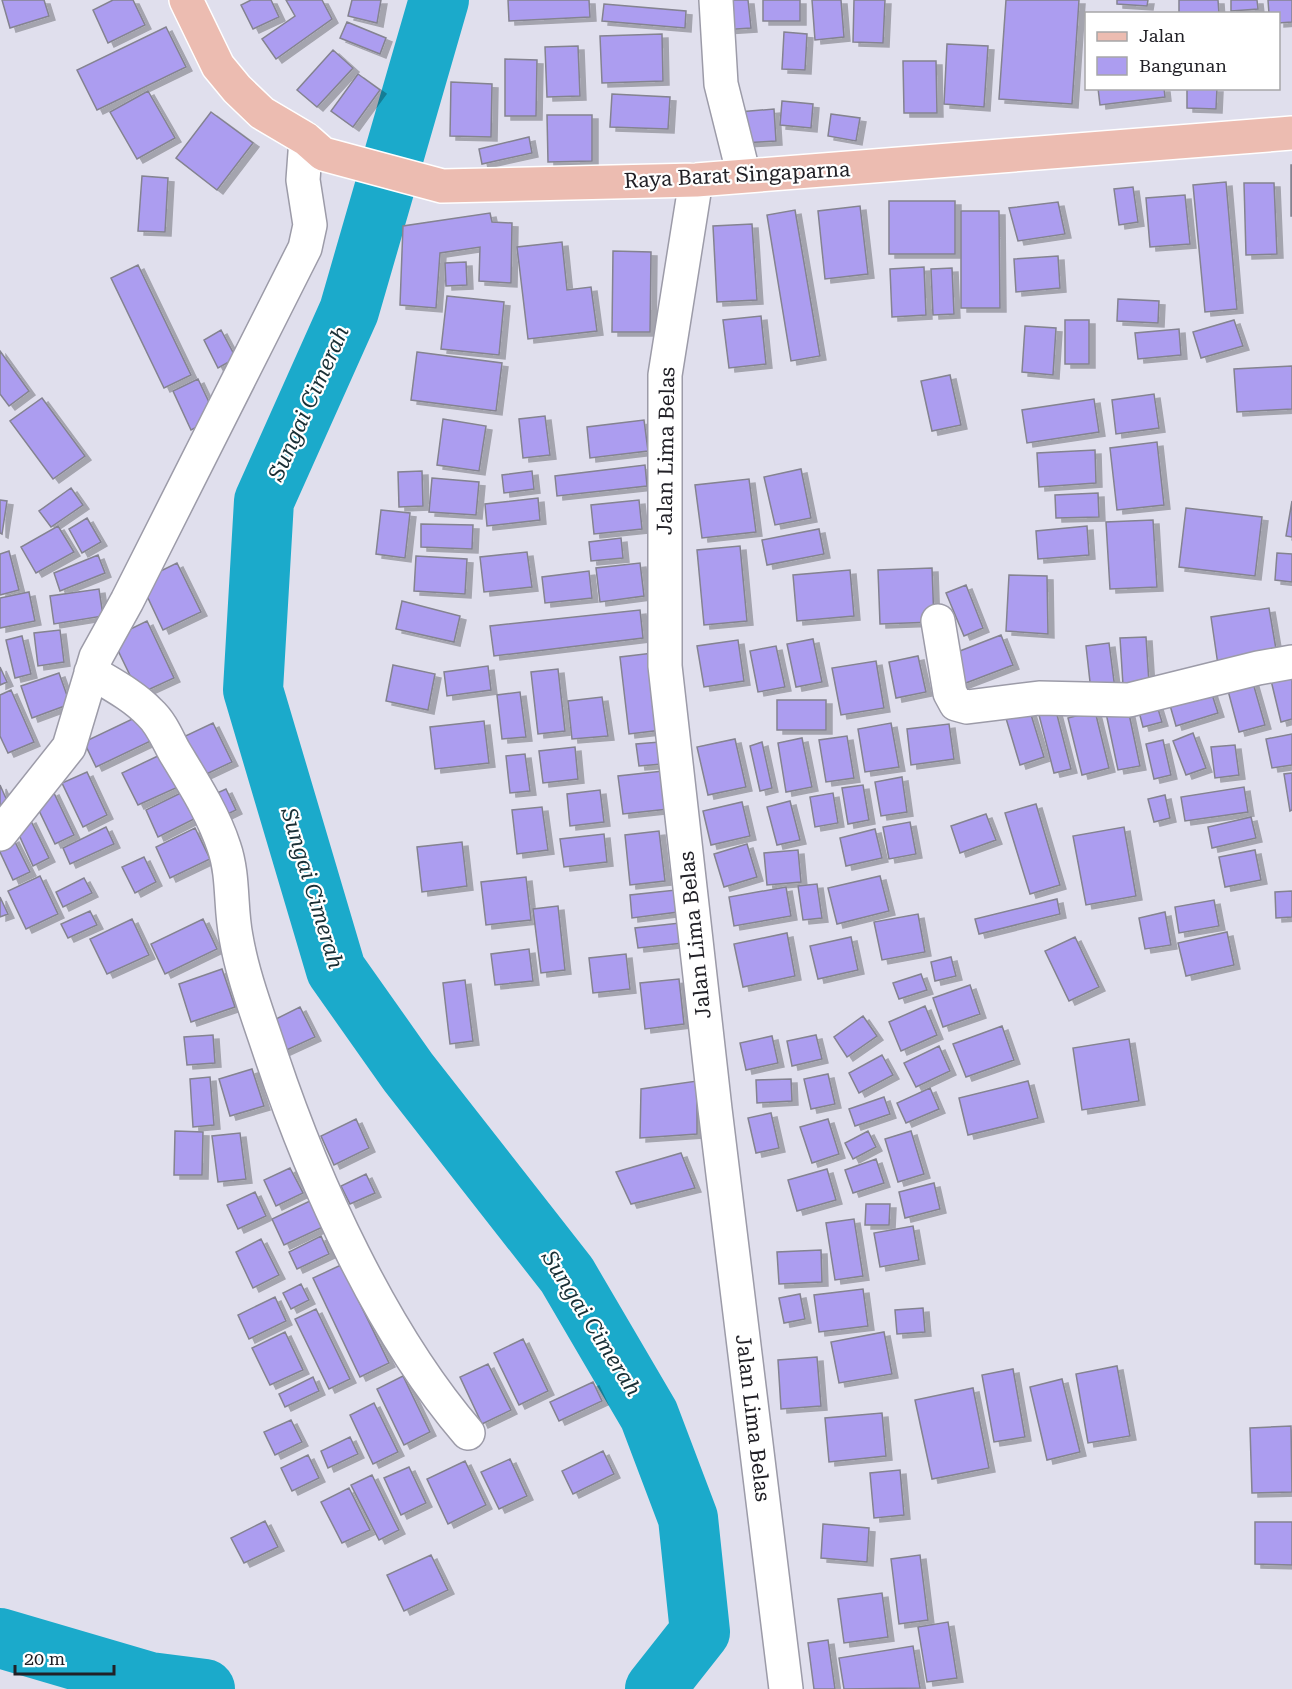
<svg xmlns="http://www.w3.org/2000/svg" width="1292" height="1689" font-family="'Roboto Serif',serif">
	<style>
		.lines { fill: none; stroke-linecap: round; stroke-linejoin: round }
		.river { stroke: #1baacb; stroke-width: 60 }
		.building { fill: #ac9df0; stroke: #848390; stroke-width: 1.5; filter: url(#shadow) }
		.minor-casing { stroke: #9c9ba8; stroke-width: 36 }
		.major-casing { stroke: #fff; stroke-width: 36 }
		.minor { stroke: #fff; stroke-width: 33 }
		.major { stroke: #ecbcb1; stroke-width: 33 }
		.labels { text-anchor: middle; stroke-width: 4.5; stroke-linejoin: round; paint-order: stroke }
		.street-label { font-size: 21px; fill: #212026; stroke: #fff }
		.water-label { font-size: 22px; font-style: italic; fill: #192f35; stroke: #fff }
	</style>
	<defs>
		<filter id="shadow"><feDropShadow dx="6" dy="4" stdDeviation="0" flood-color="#0004"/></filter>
	</defs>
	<rect width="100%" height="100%" fill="#e0dfed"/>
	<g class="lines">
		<path class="river" d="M439,0L349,311L264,501L253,690L336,970L408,1072L567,1275L649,1415L688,1518L700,1632L655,1689
			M0,1638L150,1682L205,1689"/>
	</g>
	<path class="building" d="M2,0H44L49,16L10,28Z
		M113,0H133L145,25L108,43L93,10Z
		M251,0H271L279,17L253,29L241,5Z
		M286,0H322L332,19L276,59L262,39L295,16Z
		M352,0H381L377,23L348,16Z
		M508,0H589L590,17L509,21Z
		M719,0H748L751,28L721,30Z
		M763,0H800V21H763Z
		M812,0H841L844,37L815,40Z
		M854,0H885L883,43L853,42Z
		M1006,0H1079L1072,104L999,99Z
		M1117,0H1148L1147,6L1117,4Z
		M1179,0H1218L1219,14H1179Z
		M1231,0H1257L1258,9L1231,11Z
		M1268,0H1292V22L1278,23V14H1269Z
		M604,4L686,11L685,28L602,21Z
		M347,22L386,38L380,54L340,38Z
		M166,27L186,67L97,110L77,70Z
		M784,32L807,34L805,70L782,69Z
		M662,34L663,81L602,83L600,36Z
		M947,44L988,46L984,107L944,104Z
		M578,46L580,96L547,97L545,47Z
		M333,50L353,68L317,107L297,90Z
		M505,59L537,60L536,116H505Z
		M903,61H936L937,113H904Z
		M358,74L380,90L353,127L331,111Z
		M451,82L492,84L491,137L450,136Z
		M1098,88H1164L1165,97L1100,105Z
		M1187,88H1217L1216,109L1187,108Z
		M148,91L175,138L137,159L110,112Z
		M612,94L670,97L668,129L610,127Z
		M782,101L813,104L811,128L780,125Z
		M774,109L776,141L741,143L739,112Z
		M211,112L253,143L217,190L176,158Z
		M831,114L860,118L856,141L828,136Z
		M547,115H592V161L548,162Z
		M529,137L532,153L482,164L479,149Z
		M1291,165H1292V216H1291Z
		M142,176L168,178L165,232L138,231Z
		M1226,182L1237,309L1205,312L1193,185Z
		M1244,183H1274L1277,254L1246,255Z
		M1133,187L1138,222L1119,225L1114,189Z
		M1185,195L1190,244L1150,247L1146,198Z
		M889,201H955V254H889Z
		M1058,202L1065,234L1018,241L1009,208Z
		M860,206L868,274L825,279L818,211Z
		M795,210L820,356L791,361L767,215Z
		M961,211H999L1000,308H961Z
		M490,213L492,222L512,223L511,283L479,281L480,247L440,253L436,308L400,305L403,226Z
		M752,224L757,300L717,302L713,226Z
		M562,242L567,290L591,287L597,331L528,339L517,247Z
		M613,251L651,252L650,332H612Z
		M1058,256L1060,288L1016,292L1014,259Z
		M466,262L467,285L446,286L445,263Z
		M138,265L191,375L164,388L111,278Z
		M924,267L926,315L892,317L890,269Z
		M952,268L954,314L933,315L931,269Z
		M447,296L504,302L499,355L441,349Z
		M1118,299L1159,301L1158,323L1117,321Z
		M761,316L766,364L729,368L723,320Z
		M1065,320H1089V364H1065Z
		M1234,320L1243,346L1201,358L1193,332Z
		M1025,326L1056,328L1053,375L1022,372Z
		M1179,329L1181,355L1138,359L1135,333Z
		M221,330L236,358L218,368L204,340Z
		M0,351L29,391L9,406L0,394Z
		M417,352L502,363L496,411L411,400Z
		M1292,366V409L1237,412L1234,369Z
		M950,375L961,425L932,431L921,381Z
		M198,379L216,417L191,430L173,391Z
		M1154,394L1159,428L1116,434L1112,400Z
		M42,398L85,456L53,479L10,421Z
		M1094,399L1099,432L1027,443L1022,410Z
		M545,416L550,455L523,458L519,419Z
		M443,419L486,426L479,471L437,465Z
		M644,420L648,451L590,458L587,427Z
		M1157,442L1164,505L1117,510L1110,448Z
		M1095,450L1096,483L1039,487L1037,453Z
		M645,465L647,486L557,496L555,476Z
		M801,469L811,518L775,525L764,477Z
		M422,471L423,506L399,507L398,472Z
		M532,471L534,489L504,493L502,475Z
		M432,478L479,482L476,515L429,512Z
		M749,479L756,532L702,538L695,485Z
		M71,488L83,505L51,527L39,511Z
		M1098,493L1099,517L1056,518L1055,495Z
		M538,498L540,520L487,526L485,504Z
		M0,500L7,501L2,534L0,533Z
		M639,500L642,529L594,534L591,505Z
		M1292,501V537L1286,536Z
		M1186,508L1262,517L1255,576L1179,567Z
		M381,510L410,513L405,558L376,554Z
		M87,518L101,542L82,553L69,529Z
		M1153,520L1157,587L1110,589L1106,522Z
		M421,524L473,525L472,549L421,547Z
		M58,526L74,552L36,573L21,547Z
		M1087,526L1089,555L1038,559L1036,531Z
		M819,529L824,554L767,565L762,540Z
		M621,538L623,558L591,561L589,542Z
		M740,546L747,621L704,625L697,550Z
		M9,551L19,590L0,595V554Z
		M527,552L532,587L484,592L480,557Z
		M1277,553L1292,554V582L1275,580Z
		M98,555L105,573L60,591L54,573Z
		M416,556L467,559L465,594L414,591Z
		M177,563L201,612L163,630L140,581Z
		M640,563L644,596L600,602L596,568Z
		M932,568L934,622L880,624L878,570Z
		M850,570L854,616L797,621L793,575Z
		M589,571L592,598L545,603L542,577Z
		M1009,575L1047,576L1048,634L1006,631Z
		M966,585L983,628L964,636L946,593Z
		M99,589L103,616L54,624L50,596Z
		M29,592L35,621L0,628V598Z
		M402,601L460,616L454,642L396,629Z
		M1269,608L1277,655L1218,665L1211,617Z
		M640,610L643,638L494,656L490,626Z
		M147,621L174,678L139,694L112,638Z
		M60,630L64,662L38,666L34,633Z
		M1001,635L1013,665L958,686L947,656Z
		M22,636L31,674L15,678L6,640Z
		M1146,637L1149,683L1123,685L1120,638Z
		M813,639L822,682L796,687L787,644Z
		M738,640L744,681L704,687L697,646Z
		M1109,643L1115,689L1091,691L1086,646Z
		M776,646L785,687L758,692L750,651Z
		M653,653L662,730L629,734L620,657Z
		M918,656L926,692L896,698L889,662Z
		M876,661L884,708L841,715L832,668Z
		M393,665L435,674L428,710L386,701Z
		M488,666L491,690L447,696L444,672Z
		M0,667L7,682L0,685Z
		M1292,667V719L1281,722L1269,672Z
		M558,669L565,731L538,734L531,672Z
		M59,673L70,704L32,718L21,686Z
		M1251,676L1265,725L1239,732L1226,683Z
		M1208,682L1218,713L1176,726L1167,695Z
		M11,690L34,742L8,753L0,736V695Z
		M520,692L526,737L502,739L497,695Z
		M602,697L608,736L572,739L568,701Z
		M1155,699L1162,722L1143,727L1137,704Z
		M777,700H826V730H777Z
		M1029,708L1044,757L1020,765L1005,715Z
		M1128,709L1140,766L1118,770L1106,713Z
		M1056,711L1071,769L1054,773L1039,715Z
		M1095,711L1109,768L1082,775L1068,718Z
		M145,713L157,738L96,767L84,742Z
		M484,721L489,763L435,769L430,727Z
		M213,723L232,762L198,778L179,739Z
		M891,723L899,767L865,772L858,729Z
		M949,724L954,759L911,765L907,729Z
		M1193,733L1206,768L1186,775L1173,741Z
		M1292,734V765L1272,768L1266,739Z
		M847,736L854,778L826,782L819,740Z
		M802,738L812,787L786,792L778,743Z
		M735,739L746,787L708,795L697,747Z
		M1163,740L1171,775L1154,779L1146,744Z
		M660,742L662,764L639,766L636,744Z
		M762,742L772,788L760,791L750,746Z
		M1235,745L1239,775L1215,778L1211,747Z
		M575,747L578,779L543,783L539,751Z
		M162,754L178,787L138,805L122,773Z
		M525,754L530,791L510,793L506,756Z
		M663,771L668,809L623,814L618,776Z
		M87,772L107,815L83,827L62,783Z
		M1292,773V810L1290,811L1284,774Z
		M902,777L907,812L881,816L875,782Z
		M0,785L9,805L0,809Z
		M863,785L869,820L848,824L842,788Z
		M193,787L206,813L158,837L146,810Z
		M1244,787L1248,812L1185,821L1181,797Z
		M226,789L236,810L215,820L204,799Z
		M600,790L604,822L570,826L567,794Z
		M53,791L74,835L55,844L34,800Z
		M833,793L838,823L815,827L810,797Z
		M1165,795L1170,818L1154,822L1148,799Z
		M790,801L800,840L777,845L767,807Z
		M742,802L750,836L711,845L703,811Z
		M1036,804L1060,885L1030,894L1005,813Z
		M542,807L548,850L517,854L512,810Z
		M986,814L996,840L960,853L951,826Z
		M1251,817L1256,838L1212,848L1208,827Z
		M30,819L49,858L33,866L15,826Z
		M910,822L916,854L889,859L883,827Z
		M106,827L114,844L70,864L63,848Z
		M1124,827L1136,896L1086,905L1073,836Z
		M195,828L210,859L170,878L156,847Z
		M875,829L882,858L846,866L840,838Z
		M659,831L665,881L630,885L625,835Z
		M604,834L607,862L564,867L560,839Z
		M13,838L30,872L13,880L0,852V845Z
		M462,842L467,886L422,892L417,847Z
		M747,844L757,877L724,887L714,854Z
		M798,850L801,882L767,885L764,853Z
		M1255,850L1261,880L1225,887L1219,857Z
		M144,857L156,882L135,893L122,867Z
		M40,876L58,914L26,929L8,891Z
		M880,876L889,911L837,924L828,888Z
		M526,877L531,920L486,925L481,882Z
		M84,878L92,893L63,907L56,892Z
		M817,884L822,918L803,920L798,886Z
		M786,887L791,916L734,926L729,897Z
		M676,890L678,912L632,918L630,895Z
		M1292,891V917L1276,918L1275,892Z
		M0,897L8,914L0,917Z
		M1057,899L1060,914L979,934L975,919Z
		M1214,900L1219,926L1179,933L1175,907Z
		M558,906L565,970L541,973L533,909Z
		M90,911L97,925L68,938L61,924Z
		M1165,912L1171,945L1145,949L1139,918Z
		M918,914L925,952L882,960L874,922Z
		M132,919L149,955L107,974L90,939Z
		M203,919L217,949L165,974L151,944Z
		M680,923L683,943L638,948L635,928Z
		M1227,932L1234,965L1186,976L1178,943Z
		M787,933L795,976L743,987L734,944Z
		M851,937L858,970L818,979L810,946Z
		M1075,937L1099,987L1069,1001L1045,951Z
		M529,949L533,981L495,985L491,954Z
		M626,954L630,989L593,993L589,958Z
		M951,957L956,976L935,981L931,962Z
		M222,969L235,1007L191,1022L179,984Z
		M921,974L927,990L899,999L893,983Z
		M679,979L684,1024L645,1029L640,983Z
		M465,980L473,1041L450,1044L443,983Z
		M970,985L980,1014L943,1027L933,998Z
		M925,1006L937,1035L901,1051L889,1022Z
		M300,1007L315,1037L280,1053L266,1024Z
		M863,1016L877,1036L847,1057L834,1037Z
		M1002,1026L1014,1060L966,1077L953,1044Z
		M213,1035L215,1063L187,1065L184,1037Z
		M816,1035L822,1059L792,1066L787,1041Z
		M772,1036L778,1063L746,1070L740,1043Z
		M1129,1039L1139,1101L1082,1110L1073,1048Z
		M939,1046L950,1071L916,1087L904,1063Z
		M882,1055L893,1075L859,1093L849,1073Z
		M252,1069L264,1106L230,1116L219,1079Z
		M828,1074L835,1104L811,1109L804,1079Z
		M210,1077L214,1125L193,1127L190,1079Z
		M791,1079L792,1101L757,1103L756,1080Z
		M697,1081V1134L640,1138L641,1089Z
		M1028,1081L1038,1118L968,1135L959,1098Z
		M930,1088L939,1109L906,1123L897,1103Z
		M884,1097L890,1114L855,1126L849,1109Z
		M771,1113L779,1148L756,1153L748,1118Z
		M356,1119L369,1148L334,1165L321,1136Z
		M828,1119L839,1154L812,1163L800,1127Z
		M175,1131L203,1132L202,1175H174Z
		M868,1131L876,1147L853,1159L845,1143Z
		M911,1131L924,1174L898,1182L885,1139Z
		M240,1133L246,1179L218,1182L212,1136Z
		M681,1153L695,1188L631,1204L616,1172Z
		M876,1159L884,1183L853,1193L845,1170Z
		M290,1168L303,1193L276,1206L264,1180Z
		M827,1169L836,1200L797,1211L788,1180Z
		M366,1174L375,1193L350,1204L341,1186Z
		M934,1183L940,1209L905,1218L899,1192Z
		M255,1192L266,1216L238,1229L227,1205Z
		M312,1200L325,1226L284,1245L272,1219Z
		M866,1204H890L889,1225H865Z
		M854,1219L863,1276L835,1280L826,1223Z
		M913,1226L919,1260L880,1267L874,1233Z
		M321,1236L329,1254L297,1269L289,1252Z
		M261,1239L279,1275L253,1288L236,1252Z
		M821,1250L822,1282L779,1284L777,1252Z
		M341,1265L389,1363L360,1377L313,1278Z
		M301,1284L309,1300L291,1309L283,1293Z
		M863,1289L868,1326L819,1332L814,1295Z
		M800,1294L805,1319L784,1323L779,1298Z
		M275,1297L286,1321L249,1339L238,1315Z
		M923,1308L925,1332L897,1334L895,1310Z
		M316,1309L350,1379L329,1389L295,1319Z
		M285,1332L303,1370L270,1385L252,1348Z
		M884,1332L892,1374L839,1383L831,1342Z
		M523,1339L548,1391L519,1405L494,1353Z
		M817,1357L821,1406L781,1409L778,1360Z
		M488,1364L511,1410L482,1424L460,1377Z
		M1117,1366L1130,1436L1088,1443L1076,1374Z
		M1013,1369L1025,1437L994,1442L982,1375Z
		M403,1376L430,1432L404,1445L377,1389Z
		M313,1377L319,1391L285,1407L279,1394Z
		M1062,1379L1080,1452L1047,1460L1030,1387Z
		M593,1382L602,1401L559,1421L550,1402Z
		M973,1388L989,1468L932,1479L915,1400Z
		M374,1403L398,1452L373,1464L350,1415Z
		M882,1413L886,1456L829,1462L825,1418Z
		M291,1420L302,1442L275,1455L264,1432Z
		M1291,1426L1292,1492L1252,1493L1250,1428Z
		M350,1437L358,1454L328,1468L321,1451Z
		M603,1451L614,1474L573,1494L562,1471Z
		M308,1455L319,1478L292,1491L281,1468Z
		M510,1459L527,1496L499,1509L481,1472Z
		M465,1461L486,1505L448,1524L427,1479Z
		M409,1467L426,1503L401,1515L384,1478Z
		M900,1470L904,1515L874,1518L870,1473Z
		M372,1475L399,1530L379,1540L351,1485Z
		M349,1488L370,1530L342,1543L321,1502Z
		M265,1521L278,1547L244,1563L231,1538Z
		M1255,1522H1292V1565L1255,1564Z
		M823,1524L869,1528L867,1562L821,1558Z
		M431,1555L448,1590L404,1611L387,1575Z
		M920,1555L928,1620L899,1624L891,1559Z
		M882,1593L888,1637L844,1643L838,1599Z
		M948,1622L957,1678L927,1682L918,1627Z
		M828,1640L835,1689H814L808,1643Z
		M913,1646L920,1688L844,1689L839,1658Z"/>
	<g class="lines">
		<defs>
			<path id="minor" d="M716,0L721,84L744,176
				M696,180L665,375V666L715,1109L786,1689
				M938,621L950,693L956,704L967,707L1039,698L1129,700L1258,668L1292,662
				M91,672C111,684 134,696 150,713C161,723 167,738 174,751C192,781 213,813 224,847C234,876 230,907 236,937C243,978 259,1018 272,1058C314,1183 382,1333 468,1433
				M0,834L69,747L96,657L127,601L305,248L310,225L303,180L306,139"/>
			<path id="major" d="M186,0L218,66L237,89L262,113L306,139L323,154L442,186L696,180L1292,133"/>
		</defs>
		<use href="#minor" class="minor-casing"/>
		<use href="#major" class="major-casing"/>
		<use href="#minor" class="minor"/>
		<use href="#major" class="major"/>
	</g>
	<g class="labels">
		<g class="street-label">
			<text transform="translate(737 175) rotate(-3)" y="7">Raya Barat Singaparna</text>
			<text transform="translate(666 451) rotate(-89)" y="7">Jalan Lima Belas</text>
			<text transform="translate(695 935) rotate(-96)" y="7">Jalan Lima Belas</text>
			<text transform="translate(753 1418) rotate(83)" y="7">Jalan Lima Belas</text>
		</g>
		<g class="water-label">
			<text transform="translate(308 403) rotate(-66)" y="8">Sungai Cimerah</text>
			<text transform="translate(313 888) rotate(73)" y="8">Sungai Cimerah</text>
			<text transform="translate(592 1323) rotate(58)" y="8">Sungai Cimerah</text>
		</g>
	</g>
	<rect x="1085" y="12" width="195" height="78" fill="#ffffff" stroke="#a6a6a8" stroke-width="1.5"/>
	<rect x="1097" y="32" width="30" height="9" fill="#ecbcb1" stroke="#a6a6a8" stroke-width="1.5"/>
	<text x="1139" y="42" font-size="18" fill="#212026">Jalan</text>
	<rect x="1097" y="57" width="30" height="18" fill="#ac9df0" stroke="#a6a6a8" stroke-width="1.5"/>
	<text x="1139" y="72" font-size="18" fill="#212026">Bangunan</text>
	<path d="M15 1665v9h99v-9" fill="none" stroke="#212026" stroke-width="3"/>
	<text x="24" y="1665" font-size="18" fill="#212026" stroke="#ffffff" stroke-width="4.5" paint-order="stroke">20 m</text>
</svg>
